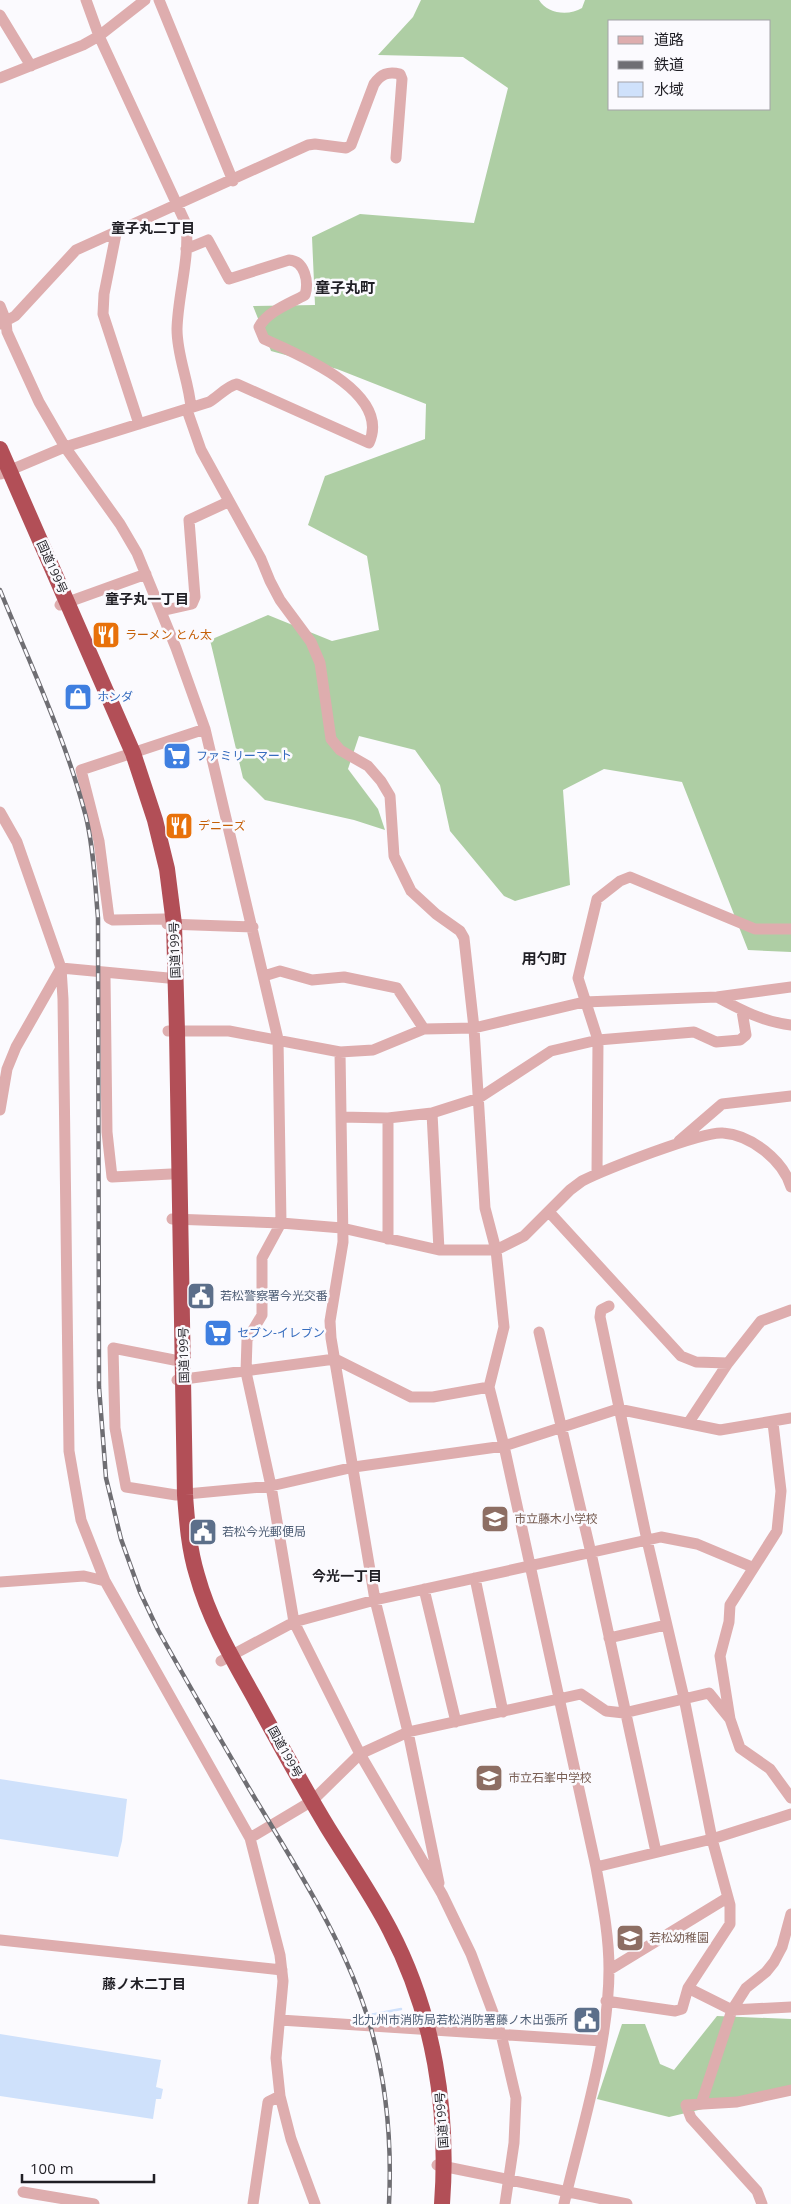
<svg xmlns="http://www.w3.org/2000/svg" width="791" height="2204" font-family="'Open Sans','Noto Sans JP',sans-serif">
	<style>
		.forest { fill: #aecea4; fill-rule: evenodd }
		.water { fill: #cfe1fb }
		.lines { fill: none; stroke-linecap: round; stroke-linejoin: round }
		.stream { stroke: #cfe1fb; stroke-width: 2.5 }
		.minor { stroke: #deadae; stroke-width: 11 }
		.highway { stroke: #b24f57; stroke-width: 16 }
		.rail-casing { stroke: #6f6e73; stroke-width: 4.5 }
		.rail { stroke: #fbfafe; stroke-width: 2.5; stroke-dasharray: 8; stroke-linecap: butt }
		.labels { text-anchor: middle; stroke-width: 5; stroke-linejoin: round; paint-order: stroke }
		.street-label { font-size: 12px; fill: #201f25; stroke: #fbfafe }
		.food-label { font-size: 12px; fill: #c56008; stroke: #fbfafe; text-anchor: start }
		.shop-label { font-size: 12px; fill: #366cbe; stroke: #fbfafe; text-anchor: start }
		.service-label { font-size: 12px; fill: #4e5e75; stroke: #fbfafe; text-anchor: start }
		.education-label { font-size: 12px; fill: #785e54; stroke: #fbfafe; text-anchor: start }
		.neighbourhood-label { font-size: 14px; font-weight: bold; fill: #201f25; stroke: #fbfafe }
		.quarter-label { font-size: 15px; font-weight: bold; fill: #201f25; stroke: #fbfafe }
	</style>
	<rect width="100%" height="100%" fill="#fbfafe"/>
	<path class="forest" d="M421,0H539C547,14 569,16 582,8L585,0H791V952L748,950L682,782L604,769L563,790L570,885L515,901L504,896L450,831L440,785L415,750L359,736L348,769L378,809L385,830L354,820L265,800L243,778L210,640L268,615L332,641L379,630L367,556L308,525L325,476L425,439L426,404L337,369L271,351L253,306L315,305L312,237L360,214L474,223L508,88L463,57L378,55L413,17ZM610,21H770V109H610Z
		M717,2016L791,2019V2088L669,2117L597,2099L622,2024H645L660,2064L674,2070Z"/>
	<path class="water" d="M0,1779L127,1799L122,1841L118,1857L0,1839Z
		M0,2034L161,2060L156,2087L163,2089L161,2099H156L153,2119L0,2096Z"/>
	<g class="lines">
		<path class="stream" d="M370,2015L401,2009"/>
		<path class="minor" d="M86,0L99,36L186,224C190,259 178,294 177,329C177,357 189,381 191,408
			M159,0L233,181
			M0,15L31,66
			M0,78L83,45L99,36L145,0
			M116,234L104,294L103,314L139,424
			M0,306L6,321L7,332L39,402L65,447L120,524L137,553L176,648L205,729L278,1039L281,1223L262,1258V1315L247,1340L246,1372L271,1486L294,1622L360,1754L442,1894L471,1954L501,2034L516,2098L514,2143L505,2204
			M0,324L15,316L76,250L308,145L315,144L346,148L351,145L374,84C381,74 388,71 400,74L402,79L396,158
			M187,410L201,450L261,559L270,581L280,600L311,642L320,663L331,739L340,750L368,766L381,781L390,796L394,856L411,891L436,914L460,931L464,938L474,1028L485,1208L496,1250L504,1327L489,1387L504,1446L596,1867C602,1901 609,1934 609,1969C609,2045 581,2130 564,2204
			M1,474L65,447L209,402C218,397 227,386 237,384L369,443C392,392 297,354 264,339L259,327C268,311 289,304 305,295C309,282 305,261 289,260L229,279L208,240L186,249
			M60,605L146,574
			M161,611L192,604L195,597L189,520L228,502
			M0,812L17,842L61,968L63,999L69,1451L81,1520L105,1581L250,1838L280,1955L283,1981L276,2058L280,2096L291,2139L315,2204
			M165,919L113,920L109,918L99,841L81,770L205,729
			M167,924L253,927
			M61,968L168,978
			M107,973L105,977L107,1132L112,1177L171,1174
			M264,976L280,971L312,980L344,977L397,988L424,1029
			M717,997C741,1010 764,1022 791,1025
			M168,1031H229L340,1052L373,1050L424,1029L474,1028L584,1002L717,997L791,987
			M340,1052L343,1242L330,1321L331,1338L375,1600L408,1732L439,1883
			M0,1110L7,1069L16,1047L61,968
			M432,1113L439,1250
			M341,1117L388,1118L432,1113L479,1098L551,1051L598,1040L694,1032L716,1042L740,1040L746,1035L742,1011
			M388,1118V1239
			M679,1141L722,1104L791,1096
			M597,1173L598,1040L578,978L597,899L620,881L630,877L755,929H791
			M550,1213L681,1356L696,1362L728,1363
			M172,1219L281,1223L342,1228L439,1250H496L524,1236L570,1190L582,1181C604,1170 702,1131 723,1133C751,1135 783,1160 791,1187
			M539,1332L591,1553L656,1852
			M174,1360L113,1348L115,1428L126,1487L176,1495L271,1486L354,1467L504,1446L618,1409L720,1430L791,1418
			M177,1380L335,1359L411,1397H433L489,1387
			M689,1422L728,1363L761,1321L791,1310
			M773,1423L781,1491L777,1531L730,1605L729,1622L720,1656L730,1719L740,1748L770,1769L791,1798
			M475,1578L503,1712
			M0,1582L84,1576L105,1581
			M424,1589L456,1722
			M609,1638L666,1625
			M221,1661L294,1622L375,1600L661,1537L697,1544L752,1567
			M250,1838L312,1801L360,1754L408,1732L581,1694L606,1711L624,1713L709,1693L730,1719
			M596,1867L712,1839L791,1814
			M0,1940L282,1970
			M609,1970L727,1898
			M688,1988L732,2010L791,2007
			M606,2001L675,2011L682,2009L688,1988L730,1924V1905L712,1839L684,1698L647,1540L600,1317L601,1310L609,1306
			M280,2020L602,2041
			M701,2104L732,2010L746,1988L766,1972L774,1962L782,1947L791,1914
			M437,2165L627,2204
			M23,2192L94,2204
			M253,2204L268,2102L280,2096
			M762,2204L757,2191L691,2118L686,2105L737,2102L791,2090"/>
		<path class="highway" d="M0,449L133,753L155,820L167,869L174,924L177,1031L185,1495C187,1522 189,1549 197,1575C209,1619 232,1658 254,1697C278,1741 302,1785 328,1828C349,1862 372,1895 390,1930C434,2014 449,2111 442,2204"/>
		<defs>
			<path id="rail" d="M0,590C30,664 66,739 86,817C94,850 95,885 98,918L99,1387L106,1478L121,1539L140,1592L158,1630C188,1684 219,1737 250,1790C295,1866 345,1940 370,2025C387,2084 392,2143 389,2204"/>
		</defs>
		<use href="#rail" class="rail-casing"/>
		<use href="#rail" class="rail"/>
	</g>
	<defs>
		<symbol id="restaurant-square" viewBox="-11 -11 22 22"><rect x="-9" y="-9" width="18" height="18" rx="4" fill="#e8710a" stroke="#fbfafe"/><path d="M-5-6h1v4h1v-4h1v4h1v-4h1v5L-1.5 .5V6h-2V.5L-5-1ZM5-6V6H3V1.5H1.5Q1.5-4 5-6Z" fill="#fff"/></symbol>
		<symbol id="shop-square" viewBox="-11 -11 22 22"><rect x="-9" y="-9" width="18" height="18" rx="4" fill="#3f7fe0" stroke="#fbfafe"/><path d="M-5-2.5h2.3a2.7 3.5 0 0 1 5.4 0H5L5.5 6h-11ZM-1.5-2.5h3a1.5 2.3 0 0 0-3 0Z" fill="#fff"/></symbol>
		<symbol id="supermarket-square" viewBox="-11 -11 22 22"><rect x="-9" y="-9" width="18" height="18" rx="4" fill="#3f7fe0" stroke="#fbfafe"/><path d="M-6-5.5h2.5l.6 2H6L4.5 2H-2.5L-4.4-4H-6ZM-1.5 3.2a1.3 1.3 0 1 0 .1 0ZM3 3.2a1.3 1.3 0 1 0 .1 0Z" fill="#fff"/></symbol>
		<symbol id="civic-square" viewBox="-11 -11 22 22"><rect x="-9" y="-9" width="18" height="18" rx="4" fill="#5c6f8a" stroke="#fbfafe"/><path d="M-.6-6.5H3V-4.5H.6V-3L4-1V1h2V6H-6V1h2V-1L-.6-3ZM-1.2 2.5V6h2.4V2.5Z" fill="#fff"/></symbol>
		<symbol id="school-square" viewBox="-11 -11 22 22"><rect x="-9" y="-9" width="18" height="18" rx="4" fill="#8d6e63" stroke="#fbfafe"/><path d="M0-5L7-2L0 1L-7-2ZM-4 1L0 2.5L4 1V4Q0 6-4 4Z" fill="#fff"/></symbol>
	</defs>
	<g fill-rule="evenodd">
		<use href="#restaurant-square" x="90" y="619" width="32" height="32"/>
		<use href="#shop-square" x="62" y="681" width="32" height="32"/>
		<use href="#supermarket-square" x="161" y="740" width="32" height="32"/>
		<use href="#restaurant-square" x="163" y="810" width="32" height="32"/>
		<use href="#civic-square" x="185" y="1280" width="32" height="32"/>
		<use href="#supermarket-square" x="202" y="1317" width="32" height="32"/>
		<use href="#school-square" x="479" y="1503" width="32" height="32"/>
		<use href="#civic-square" x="187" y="1516" width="32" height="32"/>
		<use href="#school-square" x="473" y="1762" width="32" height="32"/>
		<use href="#school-square" x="614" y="1922" width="32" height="32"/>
		<use href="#civic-square" x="571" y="2004" width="32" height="32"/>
	</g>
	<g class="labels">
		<g class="street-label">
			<text transform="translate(52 567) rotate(66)" y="4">国道199号</text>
			<text transform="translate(175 950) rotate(-92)" y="4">国道199号</text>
			<text transform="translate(184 1355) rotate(-91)" y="4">国道199号</text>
			<text transform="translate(285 1752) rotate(61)" y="4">国道199号</text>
			<text transform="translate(442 2120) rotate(-94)" y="4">国道199号</text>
		</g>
		<g class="food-label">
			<text x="125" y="639">ラーメン とん太</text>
			<text x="198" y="830">デニーズ</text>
		</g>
		<g class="shop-label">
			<text x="97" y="701">ホンダ</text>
			<text x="196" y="760">ファミリーマート</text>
			<text x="237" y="1337">セブン-イレブン</text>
		</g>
		<g class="service-label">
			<text x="220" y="1300">若松警察署今光交番</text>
			<text x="222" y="1536">若松今光郵便局</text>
			<text x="568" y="2024" text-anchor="end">北九州市消防局若松消防署藤ノ木出張所</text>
		</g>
		<g class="education-label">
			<text x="514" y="1523">市立藤木小学校</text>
			<text x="508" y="1782">市立石峯中学校</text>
			<text x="649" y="1942">若松幼稚園</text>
		</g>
		<g class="neighbourhood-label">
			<text x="153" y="233">童子丸二丁目</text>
			<text x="147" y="604">童子丸一丁目</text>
			<text x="347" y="1581">今光一丁目</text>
			<text x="144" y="1989">藤ノ木二丁目</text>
		</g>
		<g class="quarter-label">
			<text x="345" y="293">童子丸町</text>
			<text x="544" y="964">用勺町</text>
		</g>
	</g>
	<rect x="608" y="20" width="162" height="90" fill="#fbfafe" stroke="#a3a2a7"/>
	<rect x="618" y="36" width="25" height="8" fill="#deadae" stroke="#a3a2a7"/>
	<text x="654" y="45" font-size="15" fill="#201f25">道路</text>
	<rect x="618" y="61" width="25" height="8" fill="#6f6e73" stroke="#a3a2a7"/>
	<text x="654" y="70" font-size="15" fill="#201f25">鉄道</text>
	<rect x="618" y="82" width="25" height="15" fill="#cfe1fb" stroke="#a3a2a7"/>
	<text x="654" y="95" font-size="15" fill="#201f25">水域</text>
	<path d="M22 2174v8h132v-8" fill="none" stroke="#201f25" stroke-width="2.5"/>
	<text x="30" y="2174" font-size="15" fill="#201f25" stroke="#fbfafe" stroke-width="4" paint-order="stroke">100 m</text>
</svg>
